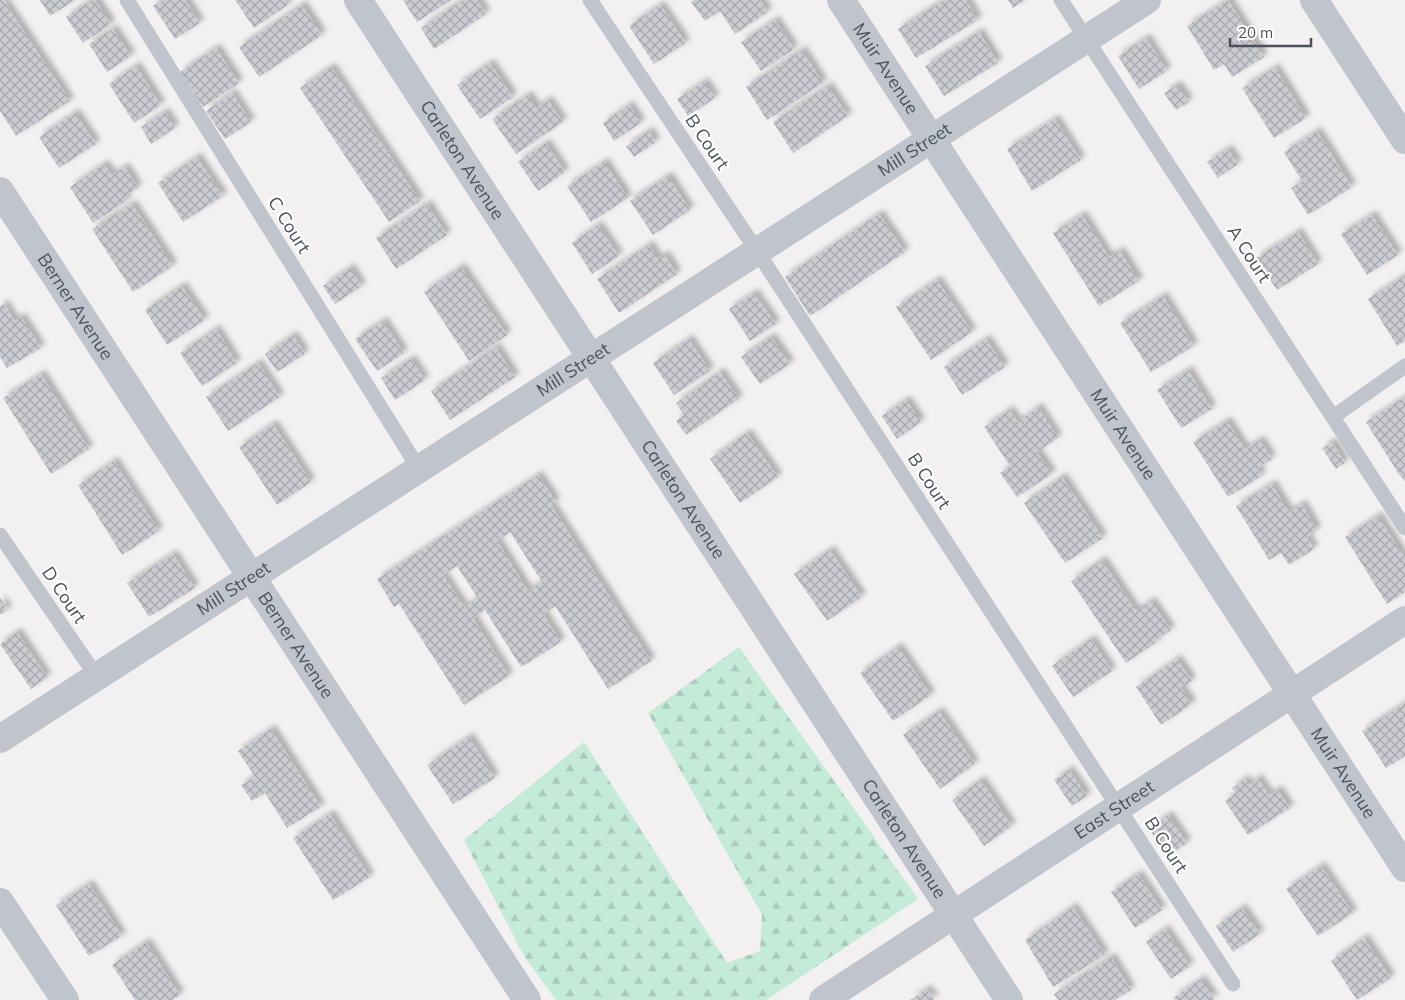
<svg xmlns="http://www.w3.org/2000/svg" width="1405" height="1000" font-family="Mulish,sans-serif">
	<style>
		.forest { fill: url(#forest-firs) }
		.building { fill: url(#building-cross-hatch); fill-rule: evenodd; filter: url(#shadow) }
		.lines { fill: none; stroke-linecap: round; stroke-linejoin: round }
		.service { stroke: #c0c5cd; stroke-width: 15 }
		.minor { stroke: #c0c5cd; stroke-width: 28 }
		.labels { text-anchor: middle; stroke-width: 4.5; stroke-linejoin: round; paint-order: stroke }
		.street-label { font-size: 18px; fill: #4a515b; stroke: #fff }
	</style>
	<defs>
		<pattern id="forest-firs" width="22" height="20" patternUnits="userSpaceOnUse" patternTransform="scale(1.25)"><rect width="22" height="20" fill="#c4ead8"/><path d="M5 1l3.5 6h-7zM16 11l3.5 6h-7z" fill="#aacabc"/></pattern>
		<pattern id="building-cross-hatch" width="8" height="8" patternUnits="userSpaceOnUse" patternTransform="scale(1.25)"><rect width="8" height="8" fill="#cbccd2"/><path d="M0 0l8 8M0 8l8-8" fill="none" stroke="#a7a8ad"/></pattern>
		<filter id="shadow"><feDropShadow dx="4.5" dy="-4.5" stdDeviation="2.5" flood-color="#0004"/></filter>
	</defs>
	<rect width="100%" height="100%" fill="#f2f0f0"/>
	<path class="forest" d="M739,647L918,899L766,1000H556L524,956L464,840L584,742L727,963L760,951L762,915L648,713Z"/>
	<path class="building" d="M0,0H3L70,101L16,136L0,111Z
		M40,0H75L50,16Z
		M92,0H95L111,24L83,43L66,17Z
		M162,0H185L200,23L175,39L153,6Z
		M235,0H285L289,4L254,28Z
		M403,0H451L417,22Z
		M463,0H477L486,14L434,49L421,28Z
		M694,0H760L768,12L735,34L720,11L705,21L691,2Z
		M944,0H966L978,20L916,58L898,29Z
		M1008,0H1025L1013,8Z
		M1228,0L1264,57L1232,77L1224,64L1214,70L1187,26Z
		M302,5L322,35L259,77L239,47Z
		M660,5L686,43L654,64L629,26Z
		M775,20L794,49L761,71L741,42Z
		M113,29L131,56L107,72L89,44Z
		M979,32L998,63L944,96L925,66Z
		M1146,38L1167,71L1139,89L1118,56Z
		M216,48L239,83L203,107L180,72Z
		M802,50L823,83L767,120L746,87Z
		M490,63L513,97L480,119L457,85Z
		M136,66L161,105L134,123L109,84Z
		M331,67L420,201L389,222L300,88Z
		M1275,68L1306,118L1274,138L1242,88Z
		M704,82L715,98L688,116L677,99Z
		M1177,85L1189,102L1176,110L1164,93Z
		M828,86L848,116L793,153L773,122Z
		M232,93L251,122L225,139L206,111Z
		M528,95L536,108L548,100L563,122L516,154L492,119Z
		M629,105L641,123L614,141L603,123Z
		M165,112L175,128L151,144L141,127Z
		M75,113L96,144L59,168L39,137Z
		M1055,119L1081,160L1032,191L1007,149Z
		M649,131L656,142L634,157L626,146Z
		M1317,131L1352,187L1308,215L1291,188L1302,181L1284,152Z
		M546,143L565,172L538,191L518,162Z
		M1228,149L1238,164L1218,178L1207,162Z
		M197,157L223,196L183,222L158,183Z
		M604,162L628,198L591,222L567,186Z
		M104,164L112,175L125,167L138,188L125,196L128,200L93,223L70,187Z
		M668,176L690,210L653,235L630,201Z
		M132,204L173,266L133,292L92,229Z
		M427,204L447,235L396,269L376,238Z
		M879,214L905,252L810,316L785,277Z
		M1082,215L1109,257L1120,251L1139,281L1099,306L1053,233Z
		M1372,215L1398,255L1367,275L1341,234Z
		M598,225L619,256L592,274L572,243Z
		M1298,232L1318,264L1277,290L1256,258Z
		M649,245L658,259L665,255L677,274L619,313L597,279Z
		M461,267L507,335L469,361L424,292Z
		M350,268L362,286L335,304L323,286Z
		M1403,277L1405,281V341L1397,346L1368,299Z
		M937,280L972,332L931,360L896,307Z
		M182,286L205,320L167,345L145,310Z
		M754,293L776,324L750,341L729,309Z
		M1163,296L1194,346L1151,372L1120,323Z
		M4,304L15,321L21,317L41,348L7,368L0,357V306Z
		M383,321L404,353L377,371L355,339Z
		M216,329L237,363L202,386L180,353Z
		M293,335L305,354L277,372L265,354Z
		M771,337L790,364L760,384L741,357Z
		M689,339L710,371L674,395L653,363Z
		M986,339L1005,367L962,395L944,367Z
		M496,347L515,377L450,420L431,391Z
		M411,359L425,380L395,400L381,378Z
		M258,363L280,397L228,431L206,397Z
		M1188,370L1212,409L1181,428L1157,390Z
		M720,372L739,399L686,435L676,421L684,415L676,403Z
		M41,374L89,449L51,474L3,398Z
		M1405,397V482L1401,476H1400L1366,422Z
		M906,400L921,422L897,439L882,416Z
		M1038,407L1058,438L1037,452L1052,474L1017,497L1000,473L1010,466L984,427L1009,410L1018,422Z
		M1227,421L1245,449L1260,440L1272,459L1258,468L1262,476L1228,497L1193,442Z
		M273,424L311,482L277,505L239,447Z
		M747,433L778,477L740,503L710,459Z
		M1332,442L1345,463L1336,469L1322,448Z
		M114,461L159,531L122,555L78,485Z
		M538,475L556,502L551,505L651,661L608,689L555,606L543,614L561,642L521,667L485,610L473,618L509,676L464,705L399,604L394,607L377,579ZM510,532L542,582L528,591L497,541ZM457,566L478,599L464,607L443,575Z
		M1062,477L1103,538L1065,563L1024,503Z
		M1272,484L1289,512L1302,504L1317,530L1307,537L1314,549L1289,565L1281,553L1269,560L1236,506Z
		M1378,516L1405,559V592L1387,604L1345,537Z
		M830,550L862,597L827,621L794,574Z
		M173,554L195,588L149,617L127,583Z
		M1102,560L1136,611L1151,601L1171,630L1156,640L1157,642L1126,663L1071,581Z
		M0,598L8,610L0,615Z
		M17,632L47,677L31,689L0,644Z
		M1091,639L1112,671L1073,697L1052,666Z
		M898,647L931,695L893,721L860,673Z
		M1177,659L1192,681L1181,688L1192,704L1161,725L1136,687Z
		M1405,703V756L1386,768L1362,731Z
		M939,711L975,764L940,789L903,735Z
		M271,729L321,807L287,828L265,793L252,801L241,785L255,777L238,751Z
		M469,737L495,778L453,804L427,765Z
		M1069,770L1087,796L1072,806L1054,780Z
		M1258,778L1269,795L1278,790L1290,808L1248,835L1225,801L1236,793L1232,788L1245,779L1249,785Z
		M981,780L1012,826L984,846L952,800Z
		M330,814L370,877L333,900L293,838Z
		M1168,815L1187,843L1168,856L1149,829Z
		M1321,866L1353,913L1318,936L1286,889Z
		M1138,874L1162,910L1135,928L1111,892Z
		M89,884L122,936L89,956L56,905Z
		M1073,907L1105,955L1053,987L1025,940Z
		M1242,908L1260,934L1233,952L1216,926Z
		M1165,929L1190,966L1171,979L1146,942Z
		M1364,938L1391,978L1357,1000L1331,961Z
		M146,942L180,995L173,1000H135L112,965Z
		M1111,957L1131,990L1115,1000H1058L1054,994Z
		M1201,979L1215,1000H1175L1173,998Z
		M927,989L935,1000H910Z"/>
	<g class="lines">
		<path class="service" d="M127,0L419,469
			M590,0L757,251L1233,984
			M1061,0L1405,528
			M1333,417L1405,366
			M0,535L97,677"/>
		<g class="minor">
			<path id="s1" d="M358,0L1009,1000"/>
			<path id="s2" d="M841,0L1405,868"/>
			<path d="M1314,0L1405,140"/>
			<path id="s3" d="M0,191L527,1000"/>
			<path id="s4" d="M0,739L1147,0"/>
			<path d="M0,902L65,1000"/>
			<path id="s5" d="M823,1000L1405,620"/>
		</g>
	</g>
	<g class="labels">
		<g class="street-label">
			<text dy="6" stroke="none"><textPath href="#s2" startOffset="82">Muir Avenue</textPath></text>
			<text transform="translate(707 142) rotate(56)" y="6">B Court</text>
			<text dy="6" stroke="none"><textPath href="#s4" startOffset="1088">Mill Street</textPath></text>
			<text dy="6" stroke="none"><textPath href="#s1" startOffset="191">Carleton Avenue</textPath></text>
			<text transform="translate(289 225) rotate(58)" y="6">C Court</text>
			<text transform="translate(1249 254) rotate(57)" y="6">A Court</text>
			<text dy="6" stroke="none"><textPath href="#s3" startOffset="138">Berner Avenue</textPath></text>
			<text dy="6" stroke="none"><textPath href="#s4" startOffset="682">Mill Street</textPath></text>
			<text dy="6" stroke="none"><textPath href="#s2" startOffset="518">Muir Avenue</textPath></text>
			<text transform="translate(929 481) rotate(57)" y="6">B Court</text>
			<text dy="6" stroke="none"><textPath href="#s1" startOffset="596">Carleton Avenue</textPath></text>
			<text dy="6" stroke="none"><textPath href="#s4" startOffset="278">Mill Street</textPath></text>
			<text transform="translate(64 595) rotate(56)" y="6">D Court</text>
			<text dy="6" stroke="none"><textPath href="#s3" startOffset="542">Berner Avenue</textPath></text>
			<text dy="6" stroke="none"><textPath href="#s2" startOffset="922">Muir Avenue</textPath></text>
			<text dy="6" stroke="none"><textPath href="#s5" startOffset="348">East Street</textPath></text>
			<text dy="6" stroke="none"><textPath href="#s1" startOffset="1001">Carleton Avenue</textPath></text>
			<text transform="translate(1166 845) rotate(57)" y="6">B Court</text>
		</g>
	</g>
	<path d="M1230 38v8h81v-8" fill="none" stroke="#4a515b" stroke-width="2.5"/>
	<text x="1238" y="38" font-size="15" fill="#4a515b" stroke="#ffffff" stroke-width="4" paint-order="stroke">20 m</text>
</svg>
